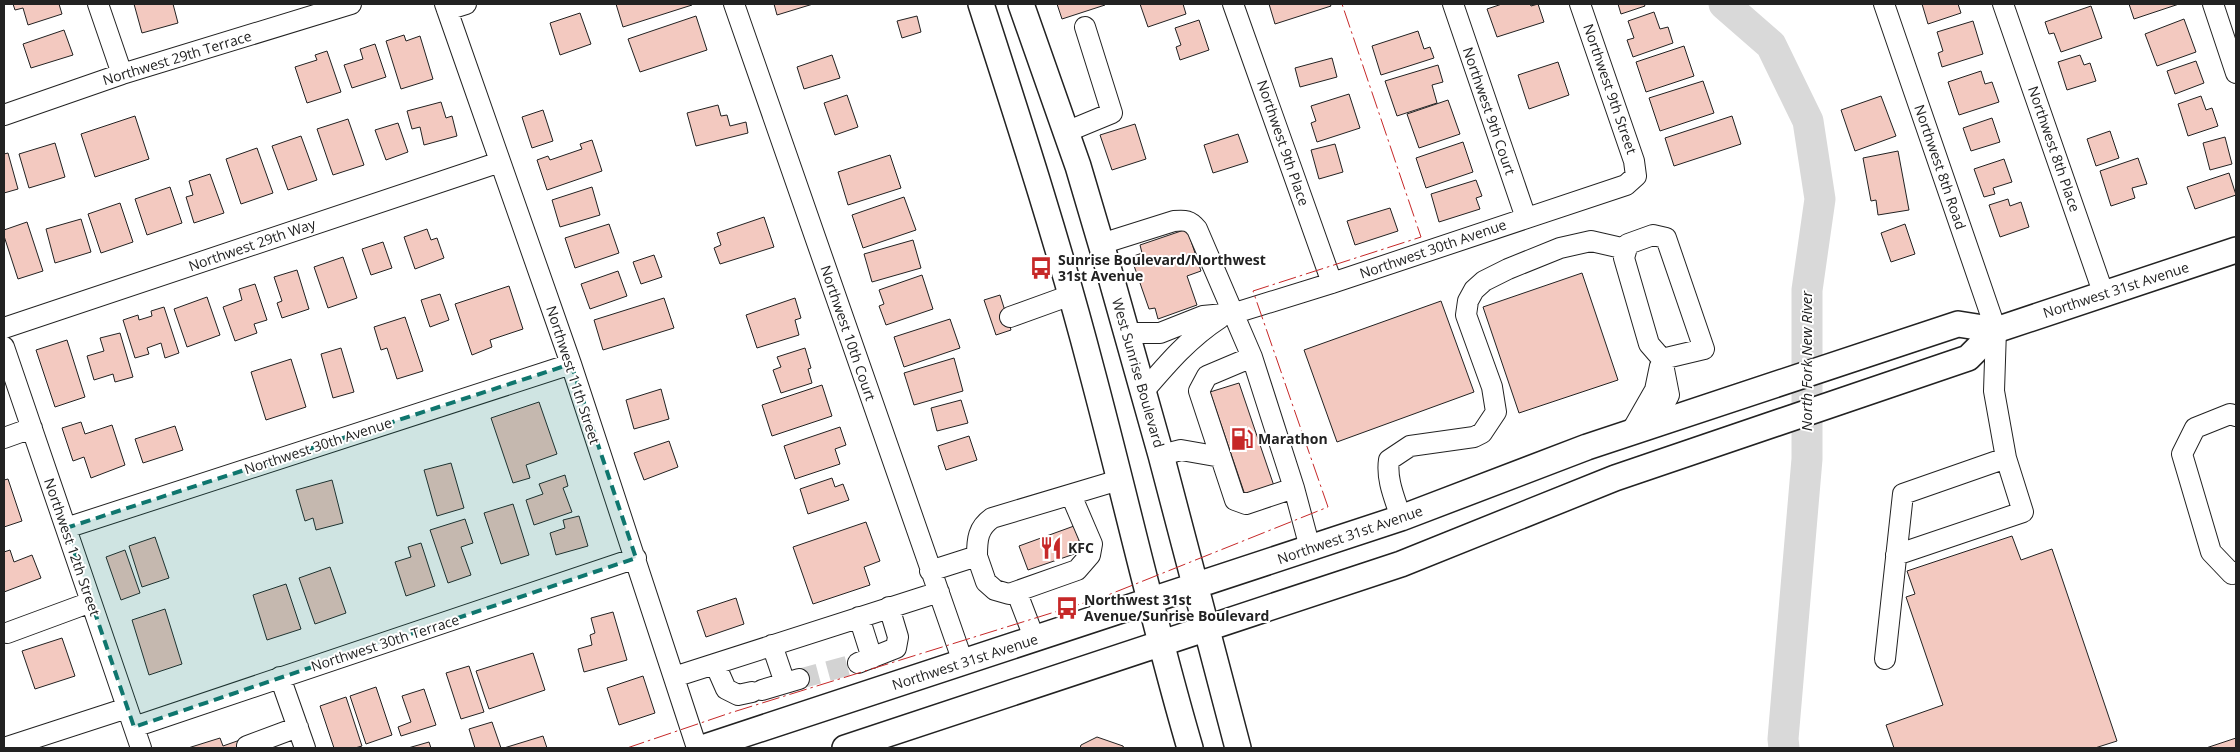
<svg xmlns="http://www.w3.org/2000/svg" width="2240" height="752" font-family="'Open Sans',sans-serif">
	<style>
		.lines { fill: none; stroke-linecap: round; stroke-linejoin: round }
		.river { stroke: #d9d9d9; stroke-width: 31 }
		.building { fill: #f3c9c0; stroke: #222 }
		.minor-tunnel { stroke: #d3d3d3; stroke-width: 20; stroke-dasharray: 20 10; stroke-linecap: butt }
		.minor-casing { stroke: #222; stroke-width: 22 }
		.major-casing { stroke: #222; stroke-width: 28 }
		.minor { stroke: #fff; stroke-width: 20 }
		.major { stroke: #fff; stroke-width: 25 }
		.power { stroke: #c62828; stroke-width: 1; stroke-dasharray: 18 4 2.5 4; stroke-linecap: butt }
		.marked { fill: #0f766e; fill-opacity: 0.2; stroke: #0f766e; stroke-width: 4; stroke-dasharray: 10 6; stroke-linejoin: round }
		.labels { text-anchor: middle; stroke-width: 4; stroke-linejoin: round; paint-order: stroke }
		.street-label { font-size: 14px; fill: #222; stroke: #fff }
		.poi-label { font-size: 14px; font-weight: bold; fill: #222; stroke: #fff; text-anchor: start }
		.water-label { font-size: 15px; font-style: italic; fill: #222; stroke: #fff }
	</style>
	<rect width="100%" height="100%" fill="#fff"/>
	<g class="lines">
		<path class="river" d="M1724,4L1771,45L1808,121L1820,199L1807,290V459L1783,739L1784,748"/>
	</g>
	<path class="building" d="M13,4H59L62,14L28,25L23,8L15,10Z
		M134,4H173L178,23L142,33Z
		M616,4H691L692,5L623,27Z
		M774,4H813L777,15Z
		M1057,4H1104L1105,5L1062,19Z
		M1140,4H1183L1186,14L1148,27Z
		M1269,4H1330L1331,6L1275,24Z
		M1502,4H1530L1531,6L1538,4L1544,22L1497,37L1487,9Z
		M1618,4H1644L1645,6L1621,14Z
		M1922,4H1958L1961,13L1928,24Z
		M2129,4H2179L2134,19Z
		M2091,6L2102,38L2061,52L2054,33L2049,34L2045,22Z
		M1654,12L1660,29L1668,27L1673,43L1633,57L1627,40L1634,38L1628,21Z
		M580,13L591,44L560,55L550,23Z
		M696,16L707,50L640,72L628,39Z
		M917,16L921,32L902,38L897,21Z
		M2184,19L2196,52L2157,66L2145,34Z
		M1199,20L1209,50L1180,60L1176,47L1181,45L1175,28Z
		M1973,21L1983,54L1942,67L1938,53L1943,51L1937,32Z
		M64,30L73,55L31,68L23,44Z
		M1418,31L1424,49L1430,47L1434,58L1381,75L1372,46Z
		M404,35L406,41L420,36L433,79L401,89L386,41Z
		M375,44L386,77L352,88L344,65L363,59L360,49Z
		M1684,46L1694,76L1646,92L1636,62Z
		M327,51L341,92L307,103L295,67L317,60L315,55Z
		M832,55L840,78L804,89L797,67Z
		M2080,55L2084,65L2090,63L2096,81L2067,90L2058,62Z
		M1332,58L1337,77L1300,87L1295,68Z
		M2196,61L2204,83L2175,94L2167,71Z
		M1558,62L1569,95L1529,109L1518,75Z
		M1438,65L1443,82L1432,85L1437,103L1397,116L1385,81Z
		M1981,71L1985,84L1992,82L1999,102L1959,115L1948,82Z
		M1703,81L1714,113L1660,131L1649,98Z
		M1349,94L1360,128L1317,142L1311,123L1316,121L1311,106Z
		M847,95L858,127L835,135L824,103Z
		M1881,96L1896,136L1855,151L1841,110Z
		M2201,96L2206,110L2212,108L2218,126L2188,136L2178,104Z
		M1448,100L1460,134L1419,148L1407,114Z
		M441,102L446,118L452,116L457,136L424,145L420,127L412,129L407,111Z
		M718,105L721,116L727,115L730,126L746,122L748,133L696,146L687,113Z
		M543,110L553,141L532,148L522,117Z
		M135,116L149,159L95,177L81,134Z
		M1732,116L1741,144L1674,166L1665,138Z
		M1992,118L2000,142L1971,151L1963,128Z
		M348,119L364,165L333,175L317,129Z
		M398,123L408,152L386,160L375,130Z
		M1135,124L1146,159L1112,170L1100,135Z
		M2110,131L2119,158L2096,166L2087,139Z
		M1238,134L1248,162L1213,173L1204,145Z
		M301,136L317,180L288,190L272,146Z
		M2225,137L2232,164L2210,170L2203,143Z
		M592,140L602,171L547,190L537,160L548,156L550,160L582,149L580,144Z
		M1463,142L1473,172L1426,188L1416,158Z
		M55,143L65,177L29,188L19,154Z
		M1335,144L1343,172L1319,179L1311,150Z
		M257,148L273,193L241,204L226,159Z
		M1898,151L1909,210L1878,215L1876,200L1871,201L1863,158Z
		M8,153L18,189L4,193V154Z
		M890,155L901,188L848,205L838,172Z
		M2138,158L2147,184L2132,188L2135,198L2111,206L2100,171Z
		M2004,159L2012,182L1993,188L1995,194L1984,197L1974,169Z
		M2229,173L2236,195L2195,209L2187,187Z
		M210,174L224,213L194,223L186,197L193,195L189,181Z
		M1476,180L1482,196L1476,198L1480,209L1439,222L1431,194Z
		M170,187L182,223L147,235L135,199Z
		M592,187L600,215L560,227L552,200Z
		M904,197L916,230L863,248L852,215Z
		M2008,199L2010,206L2021,202L2029,227L2000,237L1989,205Z
		M120,203L133,242L101,253L88,214Z
		M1390,208L1398,231L1355,245L1347,221Z
		M764,217L774,247L720,264L714,248L721,245L717,233Z
		M81,219L91,252L55,263L46,229Z
		M27,222L43,271L18,279L4,236V230Z
		M609,224L619,253L575,268L565,238Z
		M1905,224L1915,254L1891,262L1881,233Z
		M427,229L431,240L437,238L444,258L415,269L404,237Z
		M1187,229L1201,271L1187,276L1197,305L1158,319L1155,308L1149,309L1131,257L1142,253L1140,245Z
		M913,240L921,268L872,282L864,254Z
		M383,242L392,268L371,275L362,249Z
		M654,255L662,277L641,284L633,262Z
		M343,257L357,298L328,308L314,267Z
		M297,270L309,309L282,318L277,303L282,301L274,277Z
		M618,271L627,296L590,309L581,284Z
		M1582,273L1618,380L1519,413L1483,307Z
		M922,275L933,309L886,325L879,306L884,304L879,290Z
		M255,284L267,320L254,324L257,333L235,341L223,307L242,300L239,289Z
		M509,286L523,329L490,340L492,347L472,355L455,304Z
		M440,294L449,320L430,327L421,300Z
		M1000,295L1011,330L996,335L984,300Z
		M207,297L220,335L187,347L174,309Z
		M664,298L674,328L603,350L594,320Z
		M795,298L801,318L795,320L799,335L757,348L746,315Z
		M1441,301L1474,392L1337,442L1304,350Z
		M164,307L179,353L165,358L161,343L147,348L149,354L135,358L123,320L138,315L139,320L152,316L151,311Z
		M405,317L423,371L397,379L387,348L381,350L374,327Z
		M950,319L960,348L904,367L894,337Z
		M120,333L133,377L115,382L113,374L94,380L87,356L104,351L100,338Z
		M67,340L85,397L55,407L36,350Z
		M341,348L354,392L333,398L321,354Z
		M805,348L811,368L808,369L812,383L781,393L773,370L781,367L777,357Z
		M954,358L963,391L914,405L904,373Z
		M291,359L306,407L266,420L251,372Z
		M1239,383L1274,486L1245,495L1210,392Z
		M822,385L832,416L772,436L762,405Z
		M661,389L669,419L634,429L626,400Z
		M961,400L968,423L937,431L931,408Z
		M539,402L557,454L526,465L530,478L513,483L491,418Z
		M81,422L85,434L112,425L125,465L91,478L84,457L73,461L62,428Z
		M175,426L183,450L143,463L135,439Z
		M840,427L846,445L835,449L840,464L795,479L784,446Z
		M969,436L977,460L946,470L938,446Z
		M669,441L678,467L644,480L634,453Z
		M451,463L464,508L437,516L424,470Z
		M565,475L568,486L563,488L572,512L534,525L526,500L543,494L539,484Z
		M832,478L835,487L843,484L849,500L808,514L800,489Z
		M8,479L22,521L4,527V480Z
		M332,480L343,523L316,530L313,518L305,521L296,490Z
		M513,504L529,555L501,564L484,513Z
		M579,516L588,546L556,555L550,533L565,528L563,520Z
		M465,519L473,543L461,547L471,575L448,583L430,530Z
		M866,522L880,561L864,567L870,585L813,604L793,547Z
		M1074,526L1083,551L1028,570L1019,546Z
		M2012,536L2021,560L2052,549L2117,741L2095,748H1894L1886,725L1943,705L1906,597L1915,594L1907,571Z
		M155,537L169,578L142,587L129,546Z
		M421,543L435,586L406,596L395,562L411,557L408,547Z
		M10,550L14,562L32,555L41,578L4,592V552Z
		M125,550L140,593L121,600L106,557Z
		M330,567L346,613L315,624L299,578Z
		M286,584L301,629L267,640L253,595Z
		M736,598L744,624L706,637L697,611Z
		M165,609L182,664L149,675L132,620Z
		M613,612L627,660L584,672L578,649L592,645L590,635L595,633L591,618Z
		M62,638L75,676L35,689L22,651Z
		M533,653L545,690L489,709L476,671Z
		M469,666L484,712L461,719L446,673Z
		M643,676L655,713L619,725L607,688Z
		M376,687L392,735L366,744L350,696Z
		M424,689L436,725L401,736L398,727L411,722L402,696Z
		M346,697L362,746L355,748H334L320,706Z
		M492,722L501,748H475L469,729Z
		M543,736L547,748H504Z
		M1097,737L1123,746L1124,748H1080L1081,745Z
		M220,738L223,746L240,740L243,748H188Z
		M2236,738V748H2206Z
		M429,742L431,748H408Z"/>
	<g class="lines">
		<path class="minor-tunnel" d="M799,679L858,663"/>
		<defs>
			<path id="minor" d="M98,4L122,74
				M445,4L571,364L697,748
				M734,4L963,662
				M1233,4L1332,283
				M1453,4L1526,218
				M1884,4L1996,330L1994,391L2006,458L1903,494L1885,659
				M2003,4L2104,295
				M2213,4L2236,73
				M447,10L466,4
				M4,115L122,74L351,4
				M1066,132L1112,113L1085,27
				M1101,244L1174,221C1185,220 1190,220 1197,229L1252,357L1294,488L1310,548
				M1010,317L1071,295
				M4,328L500,162
				M1127,333H1160L1203,316L1235,313L1332,283L1626,185L1636,176L1634,161L1580,4
				M4,347L141,748
				M1252,357L1207,376L1199,391L1235,500L1246,504L1294,488
				M1143,392C1167,364 1189,338 1220,318
				M2236,416L2230,414L2195,428L2182,454L2211,552L2232,574L2236,572
				M1653,425L1669,395L1662,359L1649,344L1624,258L1628,244L1653,235L1666,238L1704,349L1662,359
				M1631,432L1655,390L1660,366
				M4,438L32,428
				M1161,455L1181,450L1221,457
				M1401,518C1395,499 1386,480 1389,460L1410,446L1474,437L1482,433L1496,412L1492,387L1466,315L1468,301L1474,290L1484,281L1508,269L1560,248L1591,241L1626,249
				M66,528L571,364
				M1896,555L2023,512L2006,458
				M977,556L986,582L995,590L1009,594L1077,570L1090,555L1092,544L1071,495
				M930,571L977,556C977,539 978,528 992,518L1119,480
				M1017,593L1035,640
				M859,617L872,658
				M7,633L91,602
				M772,645L785,683
				M858,663L896,648L898,637L889,607
				M715,664L726,689L738,695L752,692
				M280,677L305,748
				M674,677L939,592
				M762,690L799,679
				M134,727L636,558
				M247,746L298,727
				M4,748L127,708"/>
			<path id="major" d="M981,4C1020,125 1059,245 1091,368C1125,495 1153,622 1190,748
				M1021,4L1078,166L1112,281L1161,455L1238,748
				M702,748L1401,518L1587,447L1958,324L1996,330L2236,250
				M845,748L1401,564L1615,478L1968,358L1996,330"/>
		</defs>
		<use href="#minor" class="minor-casing"/>
		<use href="#major" class="major-casing"/>
		<use href="#minor" class="minor"/>
		<use href="#major" class="major"/>
		<path class="power" d="M627,748L730,713L1103,597L1328,507L1253,291L1421,237L1342,4"/>
	</g>
	<path class="marked" d="M571,364L636,558L134,727L66,528Z"/>
	<defs>
		<symbol id="bus-bare" viewBox="-9 -9 18 18"><path d="M-5-6H5V4H4V6H2V4H-2V6H-4V4H-5ZM-3.5-4V0h7V-4ZM-3.5 1.2v1.5H-2V1.2ZM2 1.2v1.5H3.5V1.2Z" fill="#c62828" stroke="#fff" stroke-width="2.5" paint-order="stroke"/></symbol>
		<symbol id="fuel-bare" viewBox="-9 -9 18 18"><path d="M-5.5-6h7V0h2V4h1.3V-2.5L3-4.5l.8-.8L6-3V5H2.5V1h-1V6h-7ZM-4.2-4.7v3.2H.2V-4.7Z" fill="#c62828" stroke="#fff" stroke-width="2.5" paint-order="stroke"/></symbol>
		<symbol id="restaurant-bare" viewBox="-9 -9 18 18"><path d="M-5-6h1v4h1v-4h1v4h1v-4h1v5L-1.5 .5V6h-2V.5L-5-1ZM5-6V6H3V1.5H1.5Q1.5-4 5-6Z" fill="#c62828" stroke="#fff" stroke-width="2.5" paint-order="stroke"/></symbol>
	</defs>
	<g fill-rule="evenodd">
		<use href="#bus-bare" x="1025" y="252" width="32" height="32"/>
		<use href="#fuel-bare" x="1226" y="423" width="32" height="32"/>
		<use href="#restaurant-bare" x="1035" y="532" width="32" height="32"/>
		<use href="#bus-bare" x="1051" y="592" width="32" height="32"/>
	</g>
	<g class="labels">
		<g class="street-label">
			<text transform="translate(177 58) rotate(-17)" y="5">Northwest 29th Terrace</text>
			<text transform="translate(1610 89) rotate(71)" y="5">Northwest 9th Street</text>
			<text transform="translate(1489 111) rotate(71)" y="5">Northwest 9th Court</text>
			<text transform="translate(1283 143) rotate(71)" y="5">Northwest 9th Place</text>
			<text transform="translate(2054 149) rotate(71)" y="5">Northwest 8th Place</text>
			<text transform="translate(1940 167) rotate(71)" y="5">Northwest 8th Road</text>
			<text transform="translate(252 245) rotate(-19)" y="5">Northwest 29th Way</text>
			<text transform="translate(1433 249) rotate(-19)" y="5">Northwest 30th Avenue</text>
			<text transform="translate(2116 290) rotate(-18)" y="5">Northwest 31st Avenue</text>
			<text transform="translate(848 333) rotate(71)" y="5">Northwest 10th Court</text>
			<text transform="translate(1138 373) rotate(74)" y="5">West Sunrise Boulevard</text>
			<text transform="translate(573 375) rotate(72)" y="5">Northwest 11th Street</text>
			<text transform="translate(318 446) rotate(-18)" y="5">Northwest 30th Avenue</text>
			<text transform="translate(1350 535) rotate(-19)" y="5">Northwest 31st Avenue</text>
			<text transform="translate(72 547) rotate(71)" y="5">Northwest 12th Street</text>
			<text transform="translate(385 643) rotate(-18)" y="5">Northwest 30th Terrace</text>
			<text transform="translate(965 662) rotate(-18)" y="5">Northwest 31st Avenue</text>
		</g>
		<g class="poi-label">
			<text x="1058" y="265">Sunrise Boulevard/Northwest<tspan x="1058" dy="16">31st Avenue</tspan></text>
			<text x="1258" y="444">Marathon</text>
			<text x="1068" y="553">KFC</text>
			<text x="1084" y="605">Northwest 31st<tspan x="1084" dy="16">Avenue/Sunrise Boulevard</tspan></text>
		</g>
		<g class="water-label">
			<text transform="translate(1807 361) rotate(-90)" y="5">North Fork New River</text>
		</g>
	</g>
	<rect width="2240" height="752" fill="none" stroke="#222222" stroke-width="10"/>
</svg>
